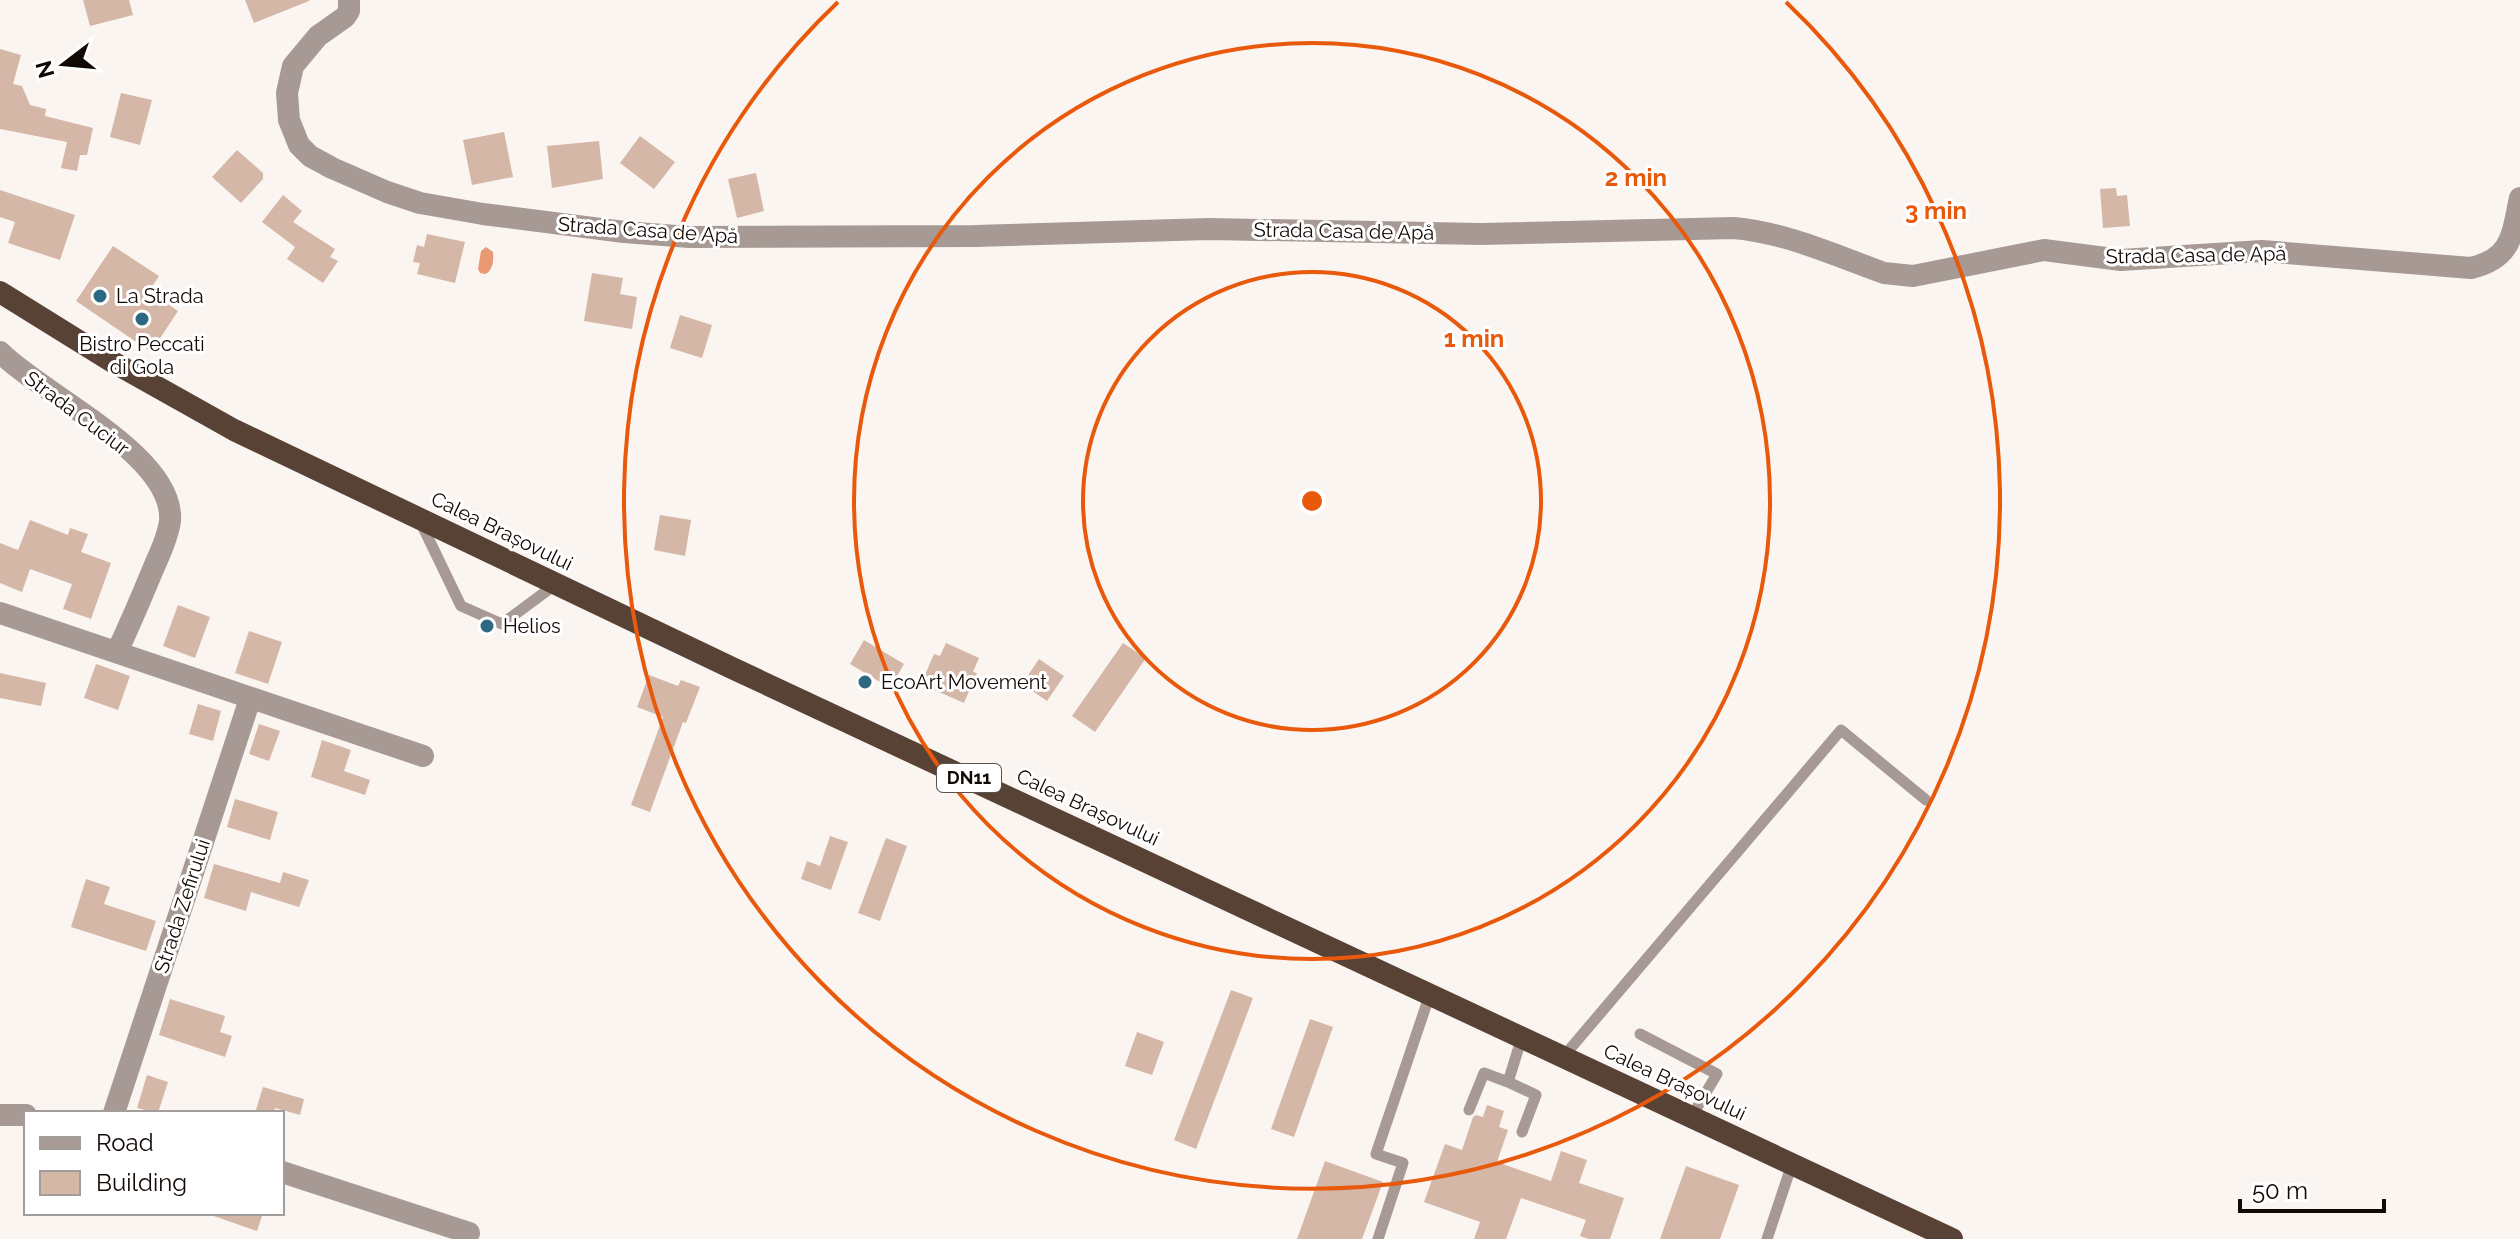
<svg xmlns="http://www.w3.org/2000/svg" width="2520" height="1239" font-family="Raleway,sans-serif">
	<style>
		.water { fill: #e99a73 }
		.building { fill: #d5b7a8 }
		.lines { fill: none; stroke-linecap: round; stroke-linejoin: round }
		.service { stroke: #a79993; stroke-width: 11 }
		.minor { stroke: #a79993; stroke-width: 22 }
		.trunk { stroke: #584236; stroke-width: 22 }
		.ring { fill: none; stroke: #e8590c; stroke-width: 4 }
		.poi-dot { fill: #2c6880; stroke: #fff; stroke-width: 3 }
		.labels { text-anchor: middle; stroke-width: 6; stroke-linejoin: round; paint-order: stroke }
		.shield { fill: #fff; stroke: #595350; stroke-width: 2 }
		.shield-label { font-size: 18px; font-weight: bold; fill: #120905 }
		.street-label { font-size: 20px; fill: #120905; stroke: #fff }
		.poi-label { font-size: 20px; fill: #120905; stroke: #fff; text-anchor: start }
		.centre { fill: #e8590c; stroke: #fff; stroke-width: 4 }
		.ring-label { font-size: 24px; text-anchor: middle; font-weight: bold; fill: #e8590c; stroke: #fff; stroke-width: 6; stroke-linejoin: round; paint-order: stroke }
	</style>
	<rect width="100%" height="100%" fill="#fbf5f2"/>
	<path class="water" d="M486,247L493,252C494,259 493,271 485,274L480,273L478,269L481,251Z"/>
	<path class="building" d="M83,0H129L133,15L90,26Z
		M245,0H309V1L254,23Z
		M0,49L21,55L13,84L22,86L30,105L46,109L45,116L93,128L87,155H80L77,171L61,168L67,142L0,129Z
		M121,93L152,100L140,145L110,137Z
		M504,132L513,177L472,185L463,140Z
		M640,136L675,162L654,189L620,163Z
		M599,141L603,179L552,188L547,146Z
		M237,150L263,173V179L241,203L212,177Z
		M756,173L764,211L737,218L728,179Z
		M2116,188L2117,196L2127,195L2130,226L2103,228L2100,189Z
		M0,190L75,215L60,260L8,243L15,222L0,217Z
		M283,195L302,211L293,222L335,249L330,257L338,261L323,283L287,259L295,247L262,222Z
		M427,234L465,242L455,283L417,274L420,263L413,262L417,245L424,247Z
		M113,246L159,276L149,291L178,311L151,352L76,301Z
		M592,273L623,278L620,294L637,297L632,329L584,321Z
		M680,315L712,325L702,358L670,348Z
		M660,515L691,520L685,556L654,550Z
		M30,520L68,535L70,528L88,534L81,552L111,563L91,619L63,609L72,584L30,569L22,592L0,583V543L18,550Z
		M178,605L210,617L195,658L163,646Z
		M249,631L282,642L268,684L235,673Z
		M864,640L904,664L890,688L850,664Z
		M946,643L979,658L973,672L977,673L964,703L921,684L934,654L940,656Z
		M1123,643L1146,658L1095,732L1072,716Z
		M1039,659L1064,676L1047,701L1022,684Z
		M96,664L130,676L118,710L84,698Z
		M0,673L46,683L41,706L0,698Z
		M649,675L678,686L681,680L700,687L686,723L683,722L650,812L631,805L663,717L637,707Z
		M198,704L221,711L213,741L189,734Z
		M259,724L280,731L269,761L249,754Z
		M322,740L351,750L344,771L370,780L365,795L311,777Z
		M235,799L278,812L270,840L227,827Z
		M830,836L848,842L831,890L801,879L807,861L820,866Z
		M886,838L907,846L880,921L858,913Z
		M214,864L280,883L283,872L309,880L299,907L251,892L246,911L204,898Z
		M86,879L110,887L104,904L156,921L146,951L71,927Z
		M1231,990L1253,998L1196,1149L1174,1140Z
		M170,999L225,1016L220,1032L232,1036L225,1057L159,1035Z
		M1310,1019L1333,1027L1294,1137L1271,1129Z
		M1137,1032L1164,1042L1152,1075L1125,1066Z
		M147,1075L168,1082L158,1113L137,1108Z
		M263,1087L304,1099L300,1115L275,1108L274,1113H255Z
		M1487,1105L1504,1111L1499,1127L1508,1130L1497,1162L1551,1181L1561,1151L1587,1160L1579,1183L1624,1198L1610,1239H1589L1580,1236L1586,1220L1521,1198L1506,1239H1474L1480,1222L1424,1202L1445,1144L1462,1150L1473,1117L1476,1115L1483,1117Z
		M1325,1161L1383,1182L1362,1239H1297Z
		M1686,1166L1739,1185L1720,1239H1660Z
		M211,1213H263L257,1231L211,1215Z"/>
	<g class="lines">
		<path class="service" d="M420,521L461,606L502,624L556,584
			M1640,1034L1717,1074L1692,1116
			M1564,1056L1841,730L1926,800
			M1508,1082L1536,1095L1522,1132
			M1469,1110L1484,1073L1508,1082L1522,1037
			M1378,1239L1403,1163L1376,1154L1430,994
			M1767,1239L1792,1164"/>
		<path class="minor" d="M349,0V11L345,17L318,36L293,66L287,93L289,120L299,145L310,156L332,168L387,192L420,203L483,214L624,232L689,237L975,236L1209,229L1481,234L1734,228C1787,233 1834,255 1884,273L1913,276L2044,250L2121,260L2262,251L2471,268C2513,258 2512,234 2520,198
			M0,352C42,395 175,455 170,521C168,537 160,553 154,567C142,596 130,624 117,652
			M0,613L423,756
			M114,1113L250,699
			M0,1115H26
			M282,1172L469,1233"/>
		<path class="trunk" d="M0,292L111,361L234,430L732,668L1952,1239"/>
	</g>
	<g class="ring">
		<circle cx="1312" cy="501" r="229"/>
		<circle cx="1312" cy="501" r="458"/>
		<path d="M1786 2A688 688 0 1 1 838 2"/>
	</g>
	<g class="poi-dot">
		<circle cx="100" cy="296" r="8"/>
		<circle cx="142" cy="319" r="8"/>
		<circle cx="487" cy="626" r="8"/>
		<circle cx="865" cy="682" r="8"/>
	</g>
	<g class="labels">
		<rect class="shield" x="937" y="764" width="64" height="28" rx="6"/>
		<g class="shield-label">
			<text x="969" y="784">DN11</text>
		</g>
		<g class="street-label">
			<text transform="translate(648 230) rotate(4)" y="7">Strada Casa de Apă</text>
			<text transform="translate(1344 231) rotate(1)" y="7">Strada Casa de Apă</text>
			<text transform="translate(2196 255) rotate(-1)" y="7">Strada Casa de Apă</text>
			<text transform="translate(77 413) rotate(37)" y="7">Strada Cuciur</text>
			<text transform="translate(502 531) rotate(26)" y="7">Calea Brașovului</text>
			<text transform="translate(1088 807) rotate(25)" y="7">Calea Brașovului</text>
			<text transform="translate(182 906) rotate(-72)" y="7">Strada Zefirului</text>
			<text transform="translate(1675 1082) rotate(25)" y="7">Calea Brașovului</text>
		</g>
		<g class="poi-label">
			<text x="116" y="303">La Strada</text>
			<text x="142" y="351" text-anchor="middle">Bistro Peccati<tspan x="142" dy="23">di Gola</tspan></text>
			<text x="503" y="633">Helios</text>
			<text x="881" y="689">EcoArt Movement</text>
		</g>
	</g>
	<circle cx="1312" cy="501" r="12" class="centre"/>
	<g class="ring-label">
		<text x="1636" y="186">2 min</text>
		<text x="1936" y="219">3 min</text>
		<text x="1474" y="347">1 min</text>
	</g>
	<rect x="24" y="1111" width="260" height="104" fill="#ffffff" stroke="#a09d9b" stroke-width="2"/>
	<rect x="40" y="1137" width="40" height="12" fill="#a79993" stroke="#a09d9b" stroke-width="2"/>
	<text x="96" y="1151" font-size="24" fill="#120905">Road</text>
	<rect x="40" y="1171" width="40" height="24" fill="#d5b7a8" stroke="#a09d9b" stroke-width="2"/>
	<text x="96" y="1191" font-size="24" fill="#120905">Building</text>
	<g transform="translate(64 64) rotate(254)" stroke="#ffffff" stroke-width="6" paint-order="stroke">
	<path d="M0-6L14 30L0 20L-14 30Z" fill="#120905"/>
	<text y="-12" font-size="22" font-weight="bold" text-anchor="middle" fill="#120905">N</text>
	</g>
	<path d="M2240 1199v12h144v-12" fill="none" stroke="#120905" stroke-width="4"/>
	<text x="2252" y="1199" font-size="24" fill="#120905" stroke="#ffffff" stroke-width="6" paint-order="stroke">50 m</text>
</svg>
